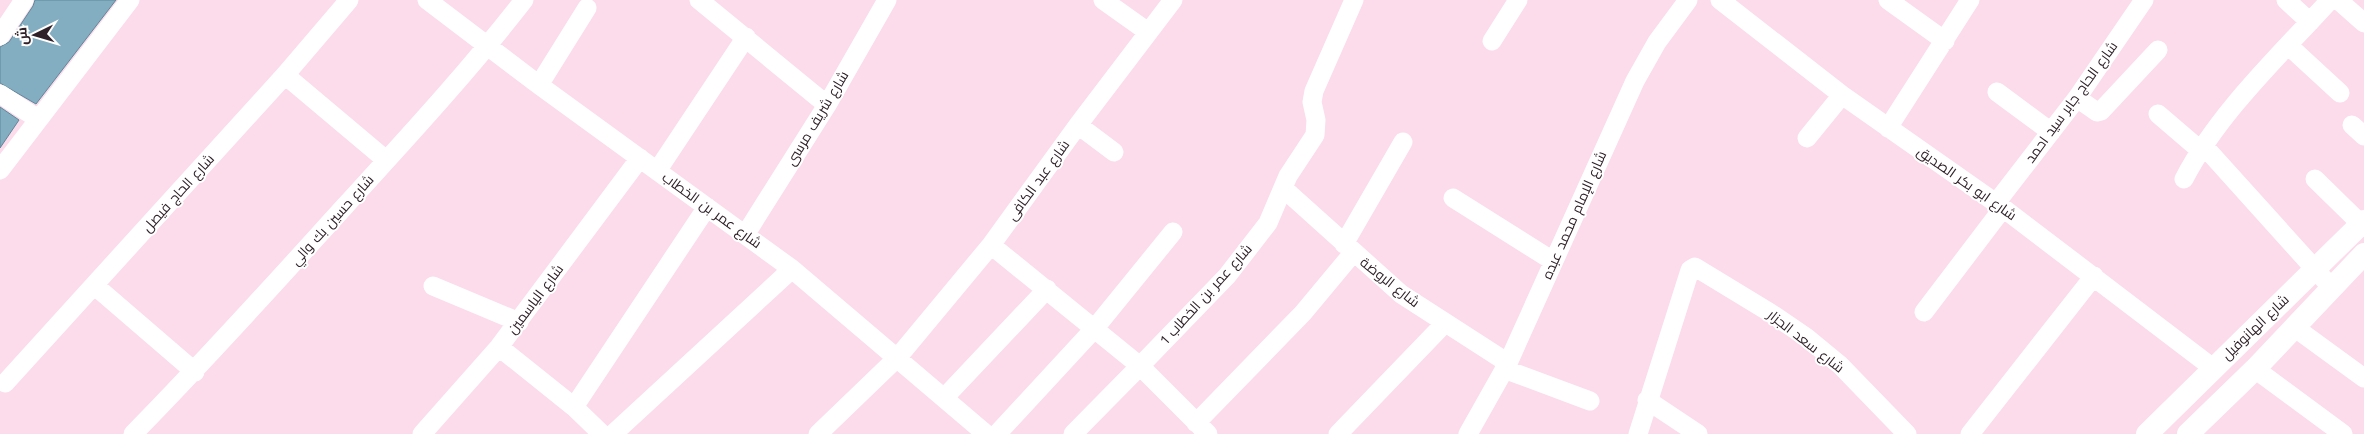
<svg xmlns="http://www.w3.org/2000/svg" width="2364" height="434" font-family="'Work Sans',Cairo,sans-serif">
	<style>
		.building { fill: #83adc1; stroke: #5e8799 }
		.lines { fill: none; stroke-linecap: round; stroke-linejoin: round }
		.minor { stroke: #fff; stroke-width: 19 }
		.tertiary { stroke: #fff; stroke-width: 22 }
		.labels { text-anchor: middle; stroke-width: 4; stroke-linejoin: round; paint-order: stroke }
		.street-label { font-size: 14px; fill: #302129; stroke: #fff }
	</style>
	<rect width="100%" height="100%" fill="#fcdbea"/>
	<path class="building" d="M35,0H116L36,104L0,83V47L9,42L33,6Z
		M0,107L19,120L0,148Z"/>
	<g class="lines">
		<path class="minor" d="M427,0L539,85L792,269L986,434
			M699,0L827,105
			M1103,0L1148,32
			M1720,0L1842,95L2003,208L2213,368
			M1888,0L1945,41
			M2286,0L2310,22
			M2338,0L2364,23
			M0,36L24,0
			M1492,41L1518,0
			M2289,46L2340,93
			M285,75L386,160
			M539,85L587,8
			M1997,92L2051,132
			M0,94L38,119
			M2077,98L2097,112L2101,111L2158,50
			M2158,114L2200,150
			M1078,125L1114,152
			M2352,125L2364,136
			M1888,128L1970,0
			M1807,138L1842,95
			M2203,145L2331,287
			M0,170L130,0
			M657,171L746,37
			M2184,179C2218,113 2280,55 2330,0
			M2315,179L2361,224
			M1283,188L1401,294L1508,363
			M1453,198L1553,261
			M1996,203L2077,98L2144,0
			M745,235L827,105L887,0
			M1344,244L1403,142
			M991,245L1140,366L1227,276L1268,223L1288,176L1315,135L1316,120L1312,102L1314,91L1354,0
			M94,285L195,372
			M433,286L519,322
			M1924,312L2003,208
			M2294,327L2364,378
			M499,347L574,407L602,434
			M1504,369L1590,401
			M2255,369L2343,434
			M5,383L285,75L349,0
			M944,398L1047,289
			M1647,400L1698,434
			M574,407L707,207
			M1196,423L1303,313L1353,253
			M133,434C206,360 275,283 345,206C406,139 468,72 524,0
			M422,434L499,347L640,158
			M613,434L792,269
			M818,434L898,357L991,245L1078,125L1173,0
			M997,434L1095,328L1173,232
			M1073,434L1140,366L1208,434
			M1338,434L1445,323
			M1468,434L1508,363L1635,81L1657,42L1688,0
			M1638,434L1690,270L1695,267L1769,312L1806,337L1840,365L1907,434
			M1970,434L2094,276"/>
		<path class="tertiary" d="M2147,434L2364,221
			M2188,434L2255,369L2364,254"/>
	</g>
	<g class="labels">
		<g class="street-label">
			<text transform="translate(2071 102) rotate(-54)" y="5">شارع الحاج جابر سيد احمد</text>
			<text transform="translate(817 118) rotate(-59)" y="5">شارع شريف مرسى</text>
			<text transform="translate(1038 180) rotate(-54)" y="5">شارع عبد الكافى</text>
			<text transform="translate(1967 183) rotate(35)" y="5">شارع ابو بكر الصديق</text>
			<text transform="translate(178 193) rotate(-48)" y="5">شارع الحاج فيصل</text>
			<text transform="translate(712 210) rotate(36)" y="5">شارع عمر بن الخطاب</text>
			<text transform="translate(1574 215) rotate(-66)" y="5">شارع الإمام محمد عبده</text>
			<text transform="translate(332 220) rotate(-48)" y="5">شارع حسين بك والي</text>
			<text transform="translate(1390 282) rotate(38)" y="5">شارع الروضة</text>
			<text transform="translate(1206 294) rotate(-48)" y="5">شارع عمر بن الخطاب 1</text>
			<text transform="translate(535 299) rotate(-53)" y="5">شارع الياسمين</text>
			<text transform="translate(2255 327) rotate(-44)" y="5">شارع الهانوفيل</text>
			<text transform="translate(1806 341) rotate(38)" y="5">شارع سعد الجزار</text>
		</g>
	</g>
	<g transform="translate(35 35) rotate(265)" stroke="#ffffff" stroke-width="4" paint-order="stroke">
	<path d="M0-4L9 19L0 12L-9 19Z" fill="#302129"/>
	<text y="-8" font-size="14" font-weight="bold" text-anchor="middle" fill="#302129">ش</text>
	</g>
</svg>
